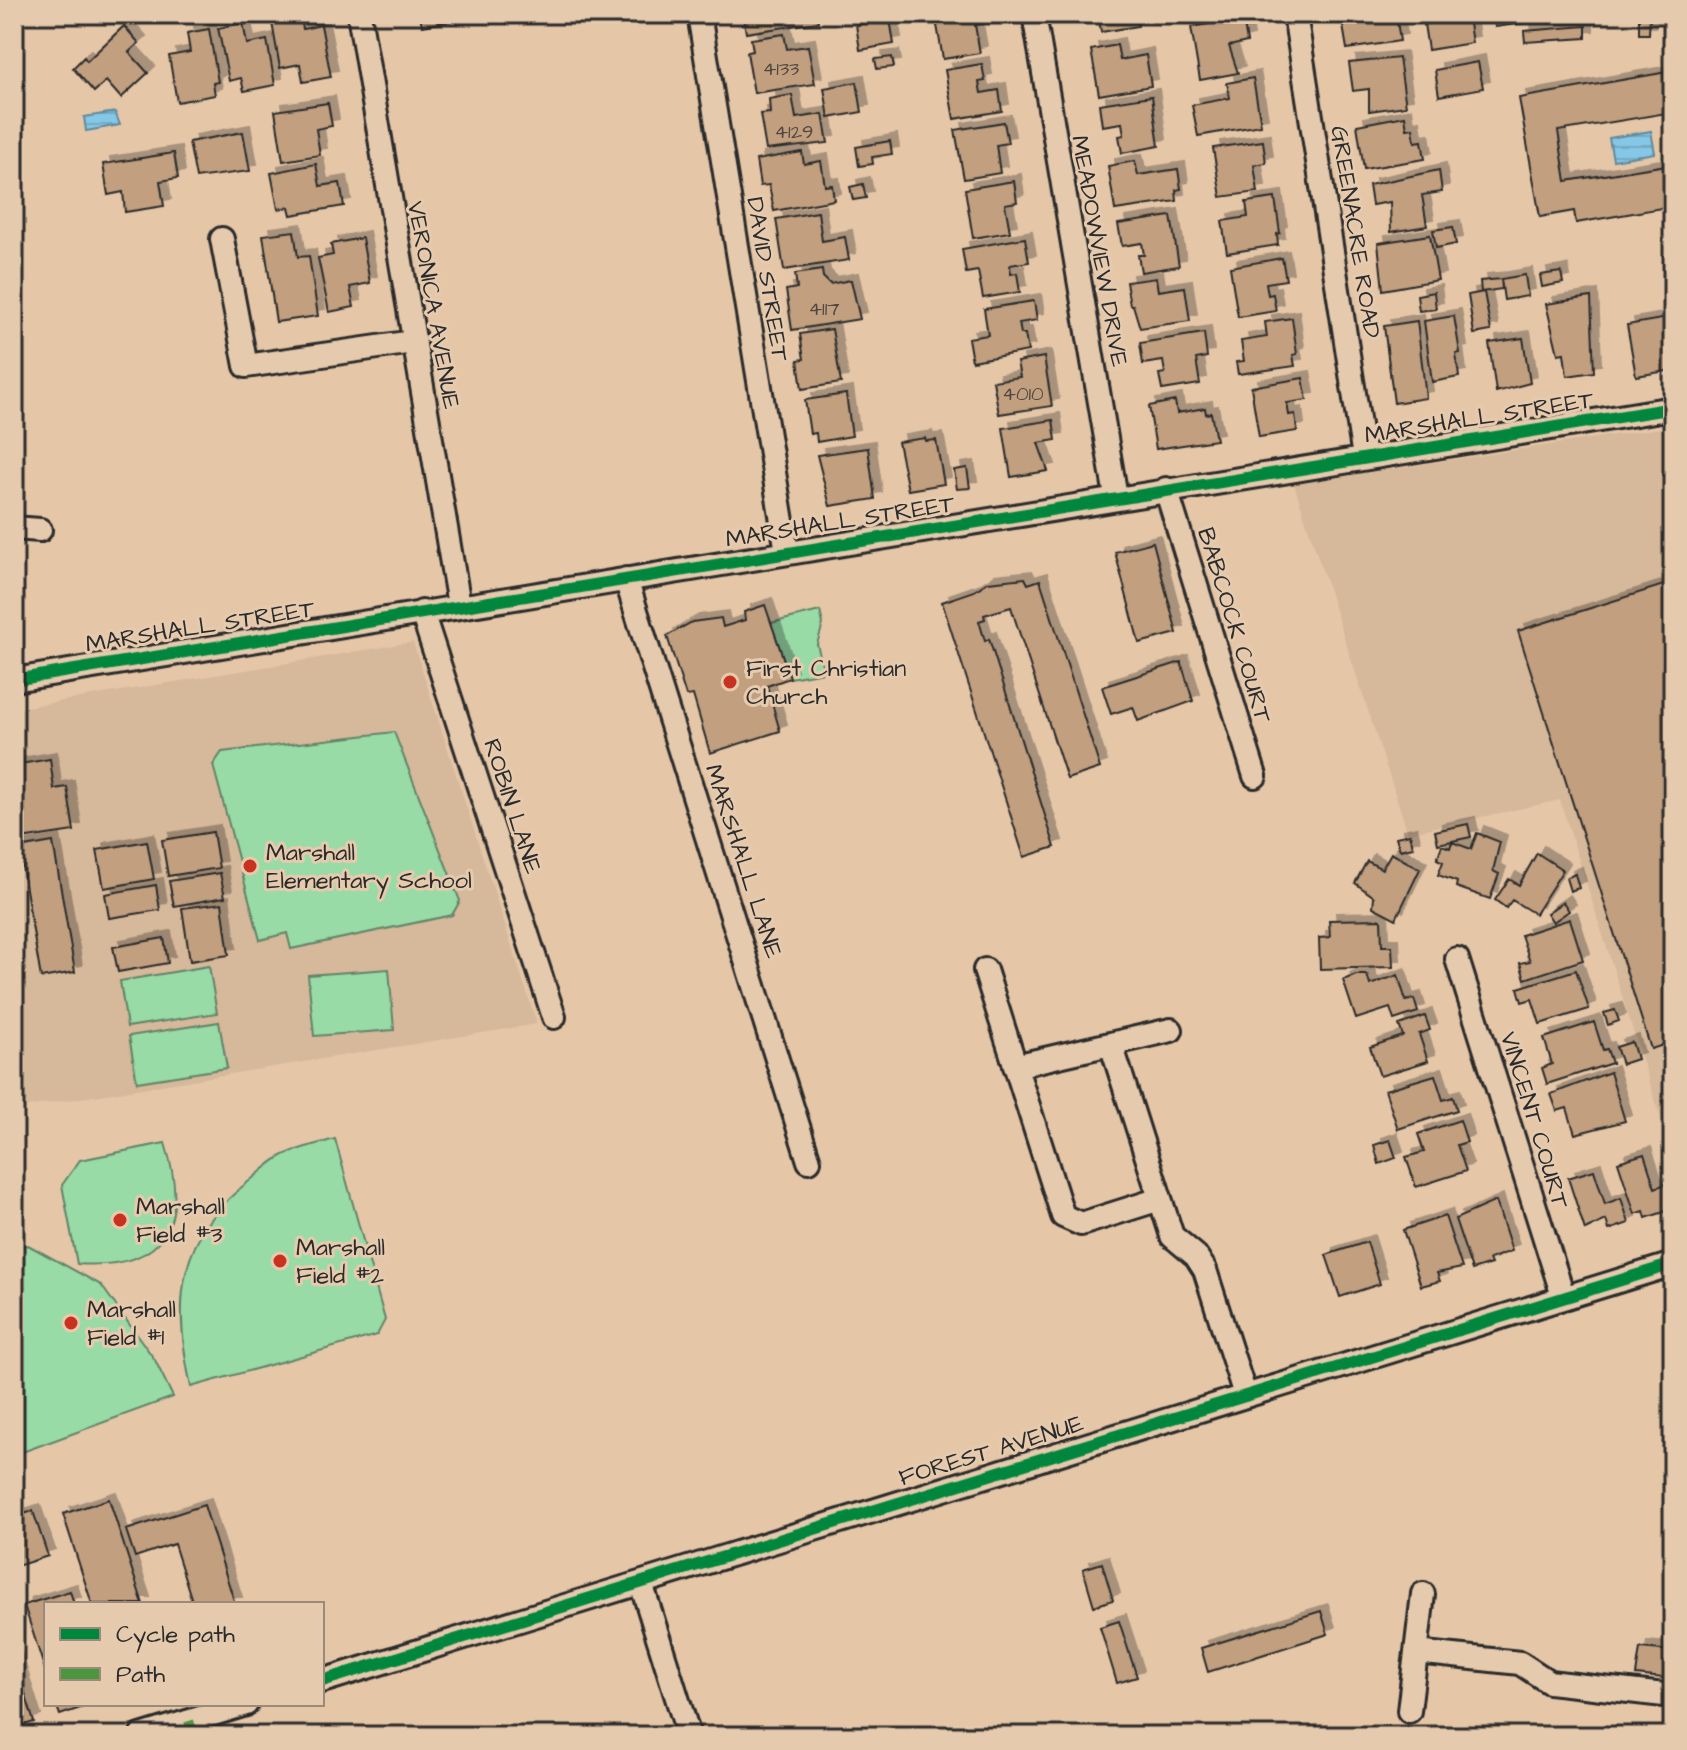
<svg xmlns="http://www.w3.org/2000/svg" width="1687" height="1750" font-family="'Architects Daughter',sans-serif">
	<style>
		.built { fill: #d6b89a }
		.park { fill: #98dba6; stroke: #628368; stroke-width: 2 }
		.water { fill: url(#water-rules); stroke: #61899b; stroke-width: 2 }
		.building { fill: #c19f7f; stroke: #2b2b2b; stroke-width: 2; filter: url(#shadow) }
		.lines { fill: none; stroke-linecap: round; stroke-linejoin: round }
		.street-casing { stroke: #2b2b2b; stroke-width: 28 }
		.street { stroke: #e6caad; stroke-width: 22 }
		.quiet { stroke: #4d9640; stroke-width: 10; stroke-dasharray: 20 10; stroke-linecap: butt }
		.cycleway-casing { stroke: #e6caad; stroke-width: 17 }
		.cycleway { stroke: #00873e; stroke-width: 12 }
		.poi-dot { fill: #c8321e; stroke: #e6caad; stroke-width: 3 }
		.labels { text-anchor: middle; stroke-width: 6; stroke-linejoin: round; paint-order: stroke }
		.number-label { font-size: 20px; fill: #504840 }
		.street-label { font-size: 24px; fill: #2b2b2b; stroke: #e6caad }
		.poi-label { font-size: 24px; fill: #2b2b2b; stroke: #e6caad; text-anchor: start }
	</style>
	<defs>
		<pattern id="water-rules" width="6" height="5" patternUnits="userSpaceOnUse" patternTransform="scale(2)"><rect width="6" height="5" fill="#85c7e6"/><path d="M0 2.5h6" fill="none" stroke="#73abc5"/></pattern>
		<filter id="shadow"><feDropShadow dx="7" dy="-7" stdDeviation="0" flood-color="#0004"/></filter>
	</defs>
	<rect width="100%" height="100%" fill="#e5c7a8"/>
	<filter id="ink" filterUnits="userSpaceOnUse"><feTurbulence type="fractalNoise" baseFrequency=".0125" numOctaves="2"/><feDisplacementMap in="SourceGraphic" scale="16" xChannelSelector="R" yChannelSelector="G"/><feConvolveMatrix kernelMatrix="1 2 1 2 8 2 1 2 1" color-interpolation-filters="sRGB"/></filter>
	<g filter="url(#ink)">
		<path class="built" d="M1673,426V1136L1667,1138L1560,800L1408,833L1294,484Z
			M413,642L537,1024L14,1109V709Z"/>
		<path class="park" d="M820,611L823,624L817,644L824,672L790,678L771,623Z
			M394,732L460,901L452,915L291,949L287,933L260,940L213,765L222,752Z
			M209,966L217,1013L127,1027L120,981Z
			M389,969L394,1030L314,1036L308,975Z
			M219,1022L227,1068L137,1082L129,1036Z
			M335,1139L385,1320L377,1335L191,1387C172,1300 177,1235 253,1178C262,1171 272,1161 282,1156C298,1148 318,1144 335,1139Z
			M165,1143C190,1223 167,1270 77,1264L62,1185L80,1160Z
			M28,1245L101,1285L155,1360L173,1397L14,1455V1248Z"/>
		<path class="water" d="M115,112L120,125L86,131L84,117Z
			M1651,131L1655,153L1613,160L1609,138Z"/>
		<path class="building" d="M78,14H117V16L79,22Z
			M300,14L303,29L321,25L331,77L303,82L300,64L280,68L271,17Z
			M420,14H468L469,18L422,26Z
			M743,14H817L818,22L746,33Z
			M935,14H986L987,23L975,25L980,53L943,59Z
			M1098,14H1136L1138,26L1101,32Z
			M1179,14H1222L1180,21Z
			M1341,14H1396L1400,41L1347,49Z
			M1535,14L1536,21L1495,27L1494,16Z
			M1639,14H1650L1649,34H1639Z
			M1662,14H1673V23L1663,24Z
			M1468,17L1472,43L1428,50L1424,24Z
			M1243,18L1247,42L1229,46L1238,73L1200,80L1191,27Z
			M890,19L894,44L860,50L856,25Z
			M243,23L247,44L267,40L275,85L244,91L241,78L229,81L218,28Z
			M124,26L139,43L129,52L148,73L121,98L106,81L94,92L73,68L84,57L87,61Z
			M1586,26V38L1525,42L1524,31Z
			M209,29L218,82L213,83L215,95L177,102L169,56L190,52L187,33Z
			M784,34L787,49L808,46L815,84L754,93L747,52L753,51L751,39Z
			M1117,45L1120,60L1146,55L1151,86L1099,95L1091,50Z
			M892,57L894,67L877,69L875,59Z
			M1399,58L1406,106L1369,111V89L1353,91L1349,63Z
			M1478,62L1483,88L1439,96L1435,70Z
			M982,64L985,81L979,82L981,93L999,90L1002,111L954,119L945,70Z
			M1673,71V112L1558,131L1566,181L1673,164V206L1576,223L1574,211L1540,217L1519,98Z
			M1253,78L1261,125L1198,136L1192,105L1230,98L1227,83Z
			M857,82L862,112L829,118L824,88Z
			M792,95L796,118L823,114L828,143L766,150L760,114L770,113L769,99Z
			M1152,96L1159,146L1122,153L1119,136L1124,135L1122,123L1102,126L1099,104Z
			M328,103L332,126L316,129L320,155L283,161L275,111Z
			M1405,116L1407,129L1413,128L1415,142L1422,141L1425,159L1364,169L1357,125Z
			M1004,122L1008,143L996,145L1000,173L964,179L955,130Z
			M243,132L250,171L196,178L189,142Z
			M890,141L892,154L872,157L873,164L859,166L856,147Z
			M1263,141L1266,163L1254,165L1258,192L1221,197L1213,148Z
			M802,152L804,164L821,161L825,186L832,185L834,200L774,211L769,185L760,186L756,160Z
			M174,153L178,178L160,181L164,206L125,212L123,192L108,195L103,164Z
			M1135,161L1138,175L1178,169L1181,189L1176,190L1177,201L1115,210L1108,166Z
			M316,164L320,186L340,183L344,206L291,215L289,207L278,209L271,173Z
			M1439,170L1442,192L1422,195L1427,226L1391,232L1390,202L1372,205L1369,185Z
			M1014,181L1017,202L1005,204L1010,232L973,238L965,189Z
			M863,184L866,198L853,200L850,187Z
			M1275,198L1280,233L1277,234L1278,245L1227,253L1222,221L1248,217L1246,202Z
			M818,212L822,241L845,237L849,260L784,270L776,219Z
			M1171,216L1179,266L1141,272L1138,255H1144L1142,243L1122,246L1118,224Z
			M1453,227L1456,244L1436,248L1433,230Z
			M294,231L298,257L309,256L318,316L276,322L263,235Z
			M1430,235L1438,280L1383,290L1378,243Z
			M362,238L370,283L350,287L354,307L329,312L318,258L333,255L331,244Z
			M1025,238L1029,262L1010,265L1011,274L1017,273L1020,292L983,298L978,271L966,273L962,249Z
			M1282,258L1286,280L1266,283L1268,295L1273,294L1276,311L1238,317L1230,267Z
			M822,270L823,277L830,284L851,280L860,319L792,330L786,290L797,288L795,274Z
			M1561,272L1563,283L1542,287L1540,275Z
			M1525,275L1528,296L1504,300L1501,279Z
			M1156,278L1158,291L1185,287L1190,321L1140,328L1133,305H1130L1126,282Z
			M1501,279L1502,289L1481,292L1480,281Z
			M1434,292L1436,309L1419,311L1417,295Z
			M1484,292L1491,331L1474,334L1468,295Z
			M1591,297L1594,372L1567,376L1564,353L1558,354L1546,304Z
			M1034,301L1037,320L1019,323L1021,334H1025L1028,351L972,361L968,338L988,335L984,309Z
			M1454,316L1460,353L1456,354L1459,377L1432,382L1424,321Z
			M1673,317V370L1636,376L1627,325Z
			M1292,318L1297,354L1293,355L1295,366L1238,374L1236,362L1244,361L1241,341L1267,337L1265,322Z
			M1417,321L1426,398L1394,403L1384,326Z
			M832,329L841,383L802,389L798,360L804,359L800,334Z
			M1204,333L1207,357L1196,359L1200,384L1162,390L1159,374L1165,373L1163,361L1143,364L1140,343Z
			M1523,338L1530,383L1496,392L1489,343Z
			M1044,357L1052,406L999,414L993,381L1020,377L1017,362Z
			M1303,378L1307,400L1287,403L1289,415L1295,414L1297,431L1259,437L1251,387Z
			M846,394L852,436L817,442L816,433L810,434L805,400Z
			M1175,401L1177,413L1205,408L1206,414L1211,413L1216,440L1156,449L1149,406Z
			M1053,420L1056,440L1038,443L1048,471L1011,477L1003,428Z
			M925,438L926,441L936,440L944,484L908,490L898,442Z
			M868,448L875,499L830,506L817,455Z
			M967,468L970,488L957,489L954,470Z
			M1153,542L1177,633L1139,643L1115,552Z
			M1025,578L1028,584L1040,580L1100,768L1067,779L1011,607L984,615L985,619L979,621L985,641L989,639L1055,847L1024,857L942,602L974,591L988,582Z
			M1673,582V1042L1651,1049L1518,631Z
			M765,605L790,678L767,686L780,731L710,753L693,695L686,696L667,636L692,622L721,618L723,627L745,620L744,612Z
			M1181,662L1193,701L1138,721L1133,707L1111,714L1102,687Z
			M50,759L54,789L67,787L74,831L14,840V765Z
			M1468,824L1471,837L1438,844L1435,831Z
			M213,832L219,868L168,876L162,840Z
			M1477,833L1500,842L1493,871L1499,874L1490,899L1456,887L1457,882L1438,875L1443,862L1437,859L1442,845L1450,848L1452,842L1471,849Z
			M1410,834L1413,847L1400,850L1396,837Z
			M147,841L154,879L104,888L97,850Z
			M53,842L75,972L41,978L19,848Z
			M1391,853L1420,869L1396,919L1373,907L1374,897L1355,883L1367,861L1382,869Z
			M1537,853L1563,870L1535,914L1512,900L1506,908L1495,900L1509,879L1519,885Z
			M220,873L225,897L174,906L169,881Z
			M1575,874L1579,888L1570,891L1566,878Z
			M156,885L160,910L109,918L105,894Z
			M1563,902L1569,911L1553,922L1547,913Z
			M222,903L229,955L190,961L182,908Z
			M1381,919L1382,946H1392L1393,967L1320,969L1319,938L1330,937L1329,920Z
			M1570,919L1583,960L1525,979L1520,963L1530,961L1521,935Z
			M164,938L168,963L118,972L113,947Z
			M1576,970L1589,1009L1540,1024L1532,999L1522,1002L1518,988Z
			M1356,975H1367L1370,985L1398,975L1406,1001L1414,999L1418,1012L1394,1020L1390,1008L1356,1019L1343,980Z
			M1615,1010L1619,1021L1608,1025L1604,1013Z
			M1425,1016L1430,1030L1419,1034L1428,1061L1380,1076L1370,1047L1403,1036L1399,1025Z
			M1594,1022L1603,1050L1607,1049L1612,1063L1547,1084L1542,1068L1552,1064L1544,1038Z
			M1632,1042L1637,1059L1622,1064L1616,1047Z
			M1610,1072L1625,1121L1575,1134L1567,1108L1557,1111L1551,1094Z
			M1435,1075L1443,1100L1453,1097L1457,1110L1398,1129L1385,1090Z
			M1460,1120L1467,1142L1457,1145L1466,1171L1416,1187L1406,1157L1424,1152L1418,1134Z
			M1390,1140L1396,1158L1379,1164L1374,1145Z
			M1644,1154L1655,1188L1671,1182L1673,1188V1209L1646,1218L1644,1211L1635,1214L1618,1162Z
			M1594,1170L1605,1204L1621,1198L1629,1223L1609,1230L1606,1220L1585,1230L1568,1178Z
			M1496,1201L1512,1251L1489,1259L1491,1264L1472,1270L1455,1219Z
			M1445,1216L1462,1268L1437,1273L1440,1281L1421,1286L1403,1230Z
			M1367,1242L1380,1284L1340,1297L1326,1255Z
			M1671,1470H1673V1503L1664,1502Z
			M109,1499L143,1604H92L63,1514Z
			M204,1505L235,1604H193L174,1544L135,1557L126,1530Z
			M33,1511L48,1556L14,1567V1517Z
			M1102,1563L1113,1600L1094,1606L1083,1569Z
			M70,1591L74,1604H46V1673L24,1605Z
			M1321,1611L1328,1634L1208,1672L1201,1648Z
			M1119,1621L1137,1677L1117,1683L1100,1627Z
			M1640,1648L1673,1651V1679L1636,1675Z
			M14,1658L34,1722L14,1728Z
			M56,1704H92L60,1715Z"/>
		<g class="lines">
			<defs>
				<path id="street" d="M359,14L459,605
					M699,14L787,552
					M1034,14L1116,497
					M1295,14L1364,457
					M222,239L246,366L413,342
					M1166,489L1255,776
					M14,528L40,530
					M626,579L809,1161
					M422,612L554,1017
					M14,680L1673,408
					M1457,959L1563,1296
					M985,970L1063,1216L1081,1224L1160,1199
					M1111,1044L1172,1236L1196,1256L1205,1270L1245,1395
					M1015,1066L1171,1030
					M641,1583L689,1736
					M1416,1652L1520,1663L1549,1682L1673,1696
					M322,1681L1673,1264
					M1409,1711L1423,1594
					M141,1736L246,1704"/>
			</defs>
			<use href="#street" class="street-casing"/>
			<use href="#street" class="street"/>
			<path class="quiet" d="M189,1721L194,1736"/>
			<defs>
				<path id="cycleway" d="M14,680L1673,408
					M322,1681L1673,1264"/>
			</defs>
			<use href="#cycleway" class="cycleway-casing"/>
			<use href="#cycleway" class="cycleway"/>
		</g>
	</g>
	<g class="poi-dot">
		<circle cx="730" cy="682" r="8"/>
		<circle cx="250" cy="866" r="8"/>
		<circle cx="120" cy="1220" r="8"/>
		<circle cx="280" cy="1261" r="8"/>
		<circle cx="71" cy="1323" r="8"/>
	</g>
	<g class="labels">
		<g class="number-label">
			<text x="781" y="75">4133</text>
			<text x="794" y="138">4129</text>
			<text x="824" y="315">4117</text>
			<text x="1023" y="400">4010</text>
		</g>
		<g class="street-label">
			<text transform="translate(1356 232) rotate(81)" y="8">GREENACRE ROAD</text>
			<text transform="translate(1100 251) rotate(80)" y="8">MEADOWVIEW DRIVE</text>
			<text transform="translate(768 279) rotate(81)" y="8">DAVID STREET</text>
			<text transform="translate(434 305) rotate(80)" y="8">VERONICA AVENUE</text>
			<text transform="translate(1479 417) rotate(-9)" y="8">MARSHALL STREET</text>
			<text transform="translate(840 521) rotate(-9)" y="8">MARSHALL STREET</text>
			<text transform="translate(1235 625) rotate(73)" y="8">BABCOCK COURT</text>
			<text transform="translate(200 626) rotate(-9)" y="8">MARSHALL STREET</text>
			<text transform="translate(513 806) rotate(72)" y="8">ROBIN LANE</text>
			<text transform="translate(744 861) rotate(72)" y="8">MARSHALL LANE</text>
			<text transform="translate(1535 1120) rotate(73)" y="8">VINCENT COURT</text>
			<text transform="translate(991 1450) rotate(-17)" y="8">FOREST AVENUE</text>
		</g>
		<g class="poi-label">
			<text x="746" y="676">First Christian<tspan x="746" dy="28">Church</tspan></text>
			<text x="266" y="860">Marshall<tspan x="266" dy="28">Elementary School</tspan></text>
			<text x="136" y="1214">Marshall<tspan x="136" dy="28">Field #3</tspan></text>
			<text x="296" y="1255">Marshall<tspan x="296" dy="28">Field #2</tspan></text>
			<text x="87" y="1317">Marshall<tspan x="87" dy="28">Field #1</tspan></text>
		</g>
	</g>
	<rect width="1687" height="1750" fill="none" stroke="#e6caad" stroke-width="48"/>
	<rect x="24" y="24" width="1639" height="1702" fill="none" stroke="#2b2b2b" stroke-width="3" filter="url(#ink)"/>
	<rect x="44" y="1602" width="280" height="104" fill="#e6caad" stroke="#9b8a79" stroke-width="2"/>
	<rect x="60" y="1628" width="40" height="12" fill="#00873e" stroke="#9b8a79" stroke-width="2"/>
	<text x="116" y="1642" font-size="24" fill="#2b2b2b">Cycle path</text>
	<rect x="60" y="1668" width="40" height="12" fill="#4d9640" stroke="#9b8a79" stroke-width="2"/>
	<text x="116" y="1682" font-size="24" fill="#2b2b2b">Path</text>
</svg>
